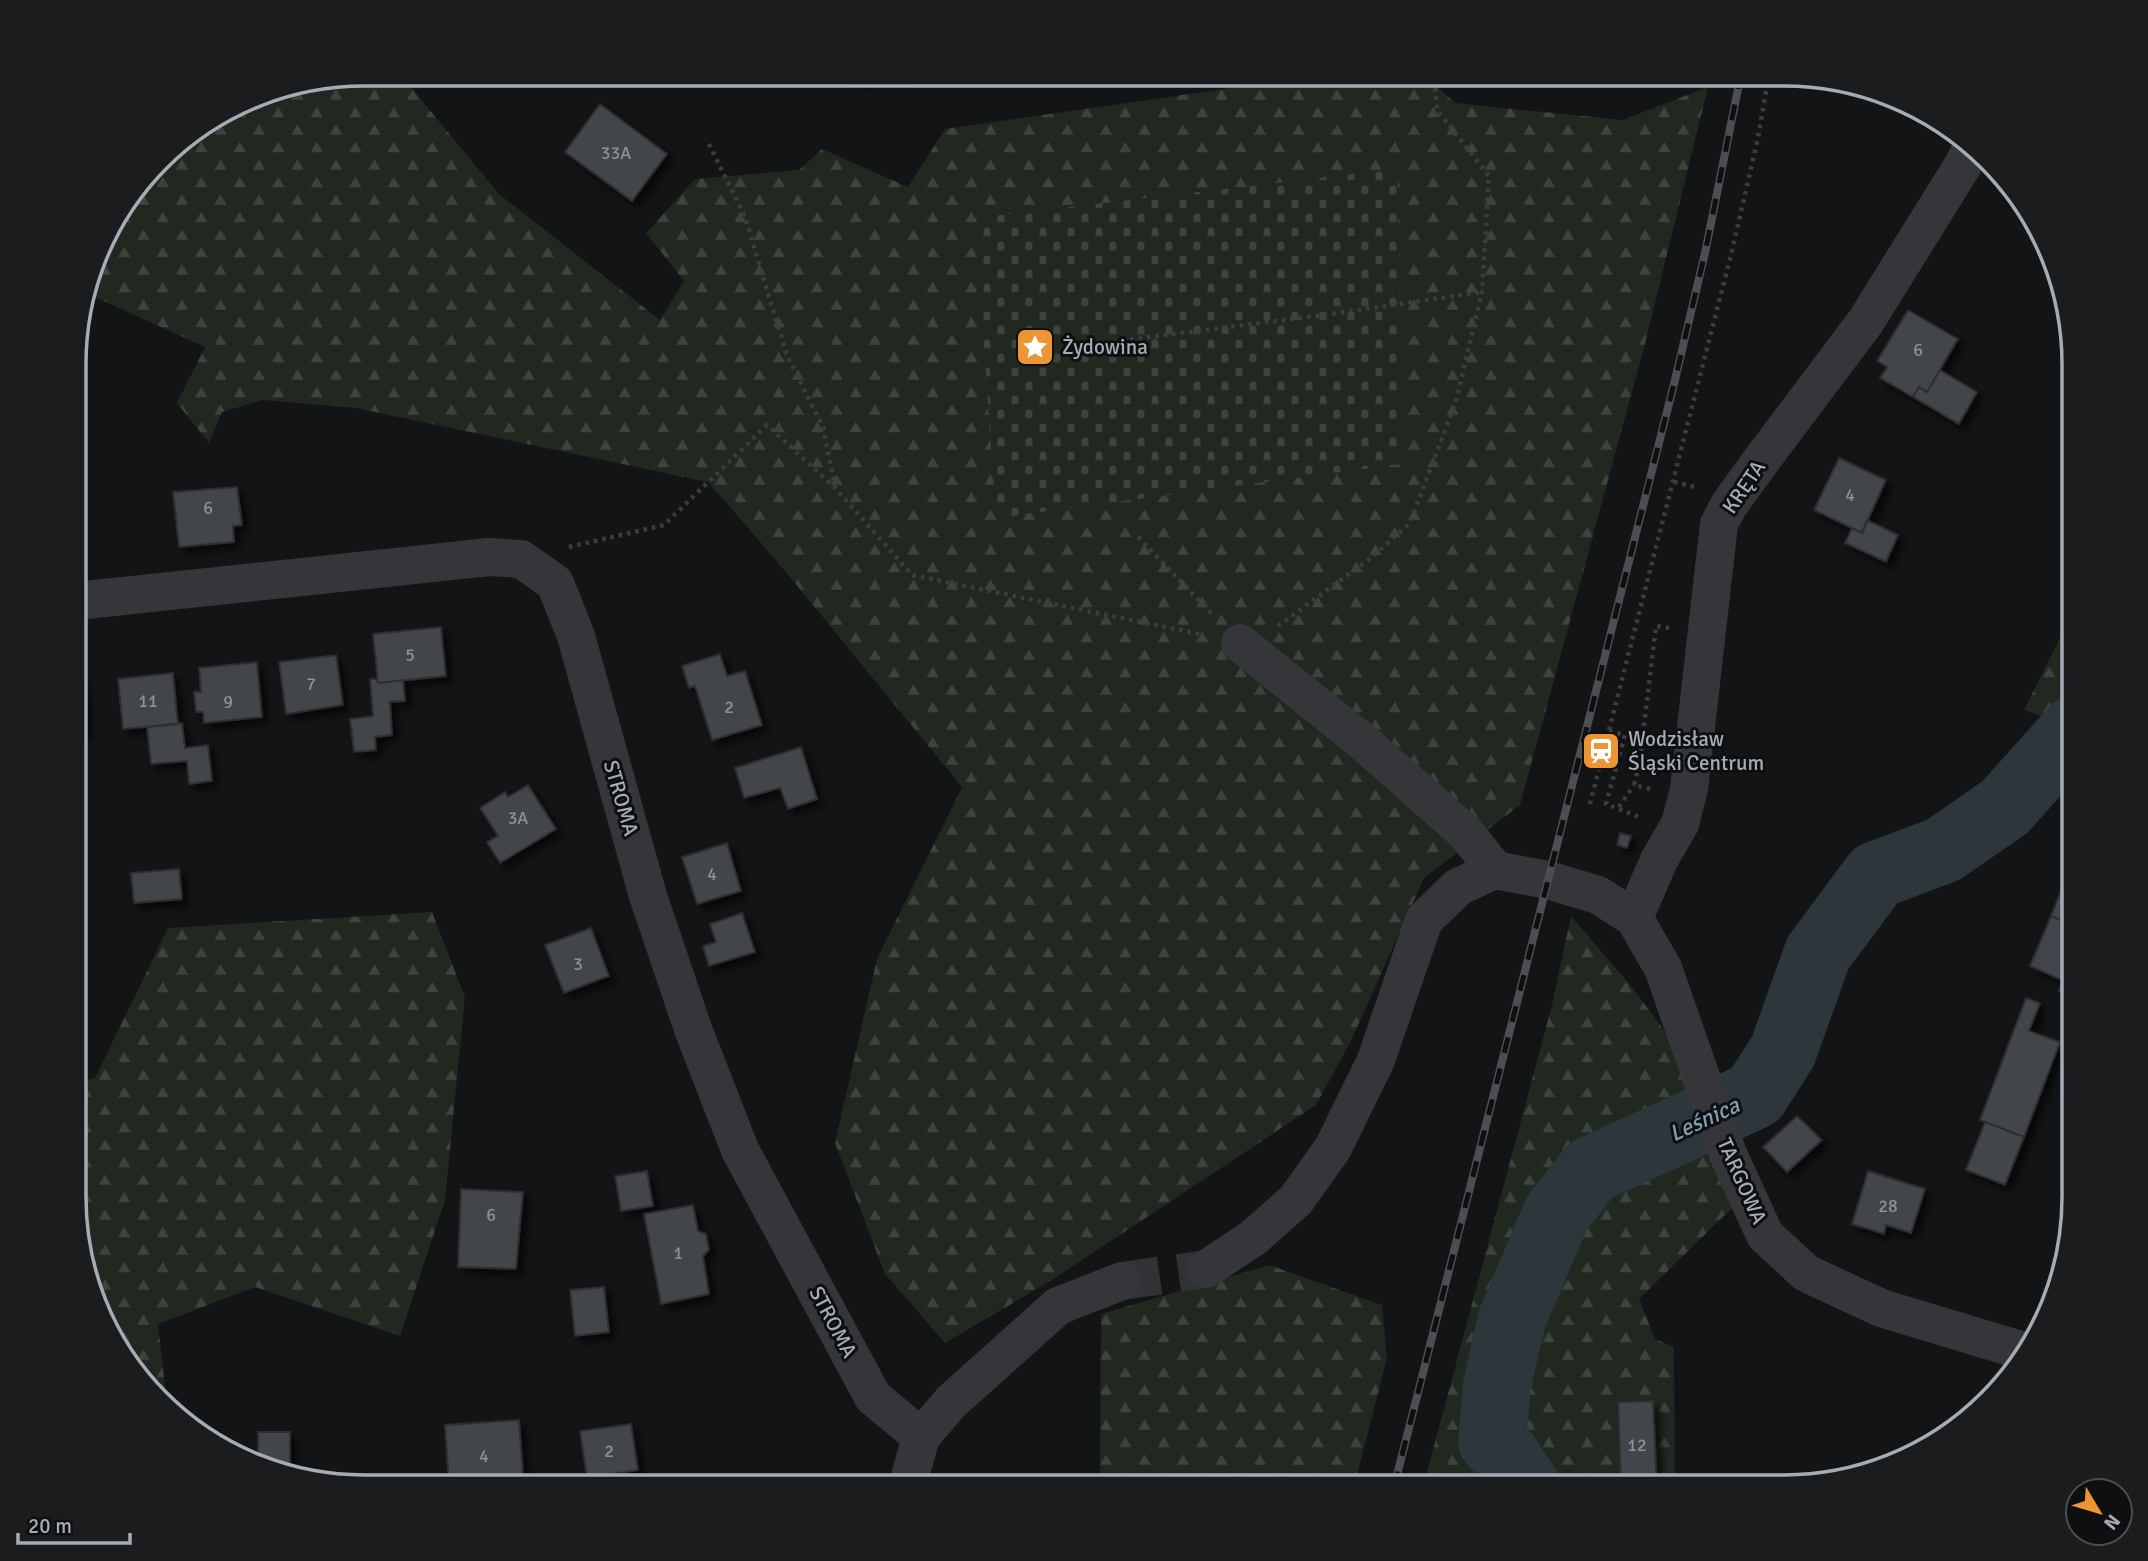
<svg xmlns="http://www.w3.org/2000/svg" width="2148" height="1561" font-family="Signika,sans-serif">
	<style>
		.forest { fill: url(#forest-firs) }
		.cemetery { fill: url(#cemetery-stones) }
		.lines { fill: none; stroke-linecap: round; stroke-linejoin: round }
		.river { stroke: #2c363b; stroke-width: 68 }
		.building { fill: #424448; stroke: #2d2e31; stroke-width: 2; filter: url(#shadow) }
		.minor-tunnel { stroke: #303235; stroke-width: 38; stroke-dasharray: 38 19; stroke-linecap: butt }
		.path { stroke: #3b3d41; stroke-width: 4.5; stroke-dasharray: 3.5 5; stroke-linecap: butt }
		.minor { stroke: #35363a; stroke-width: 38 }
		.rail-casing { stroke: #4c4e53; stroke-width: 8 }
		.rail { stroke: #0e0f10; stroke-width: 5; stroke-dasharray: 16; stroke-linecap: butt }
		.labels { text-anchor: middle; stroke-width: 6; stroke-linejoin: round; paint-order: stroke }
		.number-label { font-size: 18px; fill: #8c929a }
		.poi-label { font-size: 21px; fill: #a5acb5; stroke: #0e0f10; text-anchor: start }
		.street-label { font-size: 21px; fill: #a5acb5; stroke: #0e0f10 }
		.water-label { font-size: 23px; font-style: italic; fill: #7d9fb0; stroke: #0e0f10 }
		.rim { fill: none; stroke: #a5acb5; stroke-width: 3.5 }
	</style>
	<defs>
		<pattern id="forest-firs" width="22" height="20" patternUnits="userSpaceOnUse" patternTransform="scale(1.75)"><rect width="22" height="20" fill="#202820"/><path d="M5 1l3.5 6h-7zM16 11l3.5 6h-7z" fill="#3d443e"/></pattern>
		<pattern id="cemetery-stones" width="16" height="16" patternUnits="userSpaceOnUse" patternTransform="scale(1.75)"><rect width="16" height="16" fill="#202820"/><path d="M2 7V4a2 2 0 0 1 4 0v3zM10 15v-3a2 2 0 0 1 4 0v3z" fill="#3d443e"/></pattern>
		<filter id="shadow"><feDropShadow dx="6" dy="6" stdDeviation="3.5" flood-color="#0009"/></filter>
	</defs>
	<rect width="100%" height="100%" fill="#131415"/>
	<path class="forest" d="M364,74H400L499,194L660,320L684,281L646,233L695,179L799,170L822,149L908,187L945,129L1330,74H1423L1455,103L1623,120L1708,87L1646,340L1520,805L1424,878L1350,1043L1316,1105L1052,1280L945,1343L885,1274L835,1143L877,959L962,787L776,560L708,482L356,408L263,400L222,412L209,443L177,403L205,347L86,293L104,235L172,146L253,95Z
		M2074,610V727L2024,710Z
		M432,912L465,997L445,1200L400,1336L255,1287L158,1324L167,1405L112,1342L76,1235V1083L95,1078L168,928Z
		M1571,916L1632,987L1674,1044L1734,1206L1639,1299L1655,1339L1674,1347L1675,1487H1423L1552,1005Z
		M1269,1265L1382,1305L1387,1358L1354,1487H1100L1101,1314Z"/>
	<path class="cemetery" d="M1397,169L1400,303V464L996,518L975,218Z"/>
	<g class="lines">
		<path class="river" d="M1527,1487L1505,1454L1492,1441L1497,1385L1512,1319L1557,1213L1591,1170L1755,1095L1783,1051L1818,953L1876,875L1943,850L2005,807L2074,730"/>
	</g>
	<path class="building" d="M852,74H900V75L852,80Z
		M600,104L667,154L632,201L565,152Z
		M1908,310L1958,339L1927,392L1919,387L1913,397L1880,378L1887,367L1877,361Z
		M1940,370L1977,392L1959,424L1913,397L1919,387L1927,392Z
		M1839,458L1886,480L1862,533L1814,510Z
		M237,487L242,525L233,526L234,542L179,547L173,492Z
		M1867,520L1898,535L1886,562L1845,543L1852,528L1862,533Z
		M441,627L446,676L378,683L373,634Z
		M720,654L727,676L745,671L762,725L712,740L695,686L689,688L682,666Z
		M336,655L343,705L286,714L279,662Z
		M257,662L262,717L204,723L203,712H196L194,692H201L199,668Z
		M173,673L178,724L123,729L118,679Z
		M82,679L86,733L76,734V680Z
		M370,679H377L378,683L403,680L405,701L390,702L392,735L375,737L376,750L354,752L350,719L373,716Z
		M182,723L185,748L208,745L212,781L189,784L187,761L151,764L147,727Z
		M801,747L817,799L788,809L780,788L744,798L735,768Z
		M528,785L556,829L500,863L487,842L498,836L480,808L505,792L508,797Z
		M1620,833L1631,836L1627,848L1617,845Z
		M727,843L741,891L697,904L682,857Z
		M2074,858V924L2073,926L2051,916Z
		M179,869L182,899L134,903L131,873Z
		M742,913L755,952L709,966L703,946L716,942L710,924Z
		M2051,916L2074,926V957L2064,981L2030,966Z
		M591,928L609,976L564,993L545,945Z
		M2074,957V997L2059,991Z
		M2026,998L2040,1003L2029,1031L2060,1042L2024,1137L1980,1120Z
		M1797,1116L1822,1140L1787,1172L1763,1147Z
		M1985,1122L2024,1137L2005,1185L1966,1170Z
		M647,1171L653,1206L621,1211L615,1176Z
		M1868,1171L1925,1189L1911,1233L1886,1225L1884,1234L1852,1224Z
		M461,1189L523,1192L516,1269L458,1267Z
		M693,1205L698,1231L706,1234L709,1250L703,1256L709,1294L661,1304L644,1214Z
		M604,1287L609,1332L575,1336L570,1290Z
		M1653,1401L1657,1487H1621L1618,1402Z
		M519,1420L524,1487H449L445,1425Z
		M631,1424L638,1470L587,1478L580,1431Z
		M258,1432H290V1474L258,1467Z"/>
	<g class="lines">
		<path class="minor-tunnel" d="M1122,1281L1206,1269"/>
		<path class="path" d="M709,144L745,217L787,356L823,427L835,487
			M1071,347L1331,314L1482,292
			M1674,482L1695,487
			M1138,537L1215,617
			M569,547L664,525L767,425L835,488L912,575L1204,635
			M1278,626L1372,557L1410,523L1456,401L1482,292L1489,176L1437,110L1434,74
			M1609,731L1625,735L1606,804L1639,817
			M1650,789L1634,785L1639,766L1656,626L1669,628
			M1590,804L1731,255L1758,138L1769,74
			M1619,807L1634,785"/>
		<path class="minor" d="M76,601L489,557L521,559L555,583L576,636L648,896L693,1029L740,1150L873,1397L921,1437
			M1240,643L1363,742L1466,833L1495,870
			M1495,870L1548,880L1598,895L1634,918L1663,968L1728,1154L1765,1235L1806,1273L1881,1308L2027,1352
			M1634,918L1659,860L1680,824L1689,789L1719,524L1729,505L1763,458L1866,321L1963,165L1972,147
			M1206,1269L1253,1238L1296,1200L1333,1148L1376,1060L1424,920L1458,887L1495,870
			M907,1487L921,1437L951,1402L1058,1306L1122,1281"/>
		<defs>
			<path id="rail" d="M1394,1487L1675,380L1705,253L1741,74"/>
		</defs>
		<use href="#rail" class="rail-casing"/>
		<use href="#rail" class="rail"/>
	</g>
	<defs>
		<symbol id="sight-square" viewBox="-11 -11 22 22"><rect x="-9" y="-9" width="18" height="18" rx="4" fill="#ed9433" stroke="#0e0f10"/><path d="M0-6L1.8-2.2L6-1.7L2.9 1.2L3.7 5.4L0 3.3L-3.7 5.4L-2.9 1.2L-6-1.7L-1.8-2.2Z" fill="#fff"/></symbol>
		<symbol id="station-square" viewBox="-11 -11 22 22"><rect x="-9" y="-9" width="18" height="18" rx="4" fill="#ed9433" stroke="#0e0f10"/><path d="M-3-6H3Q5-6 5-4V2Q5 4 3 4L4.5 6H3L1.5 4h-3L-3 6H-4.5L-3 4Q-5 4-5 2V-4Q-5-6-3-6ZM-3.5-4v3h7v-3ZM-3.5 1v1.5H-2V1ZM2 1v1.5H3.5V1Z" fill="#fff"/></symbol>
	</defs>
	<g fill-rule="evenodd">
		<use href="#sight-square" x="1013" y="325" width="44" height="44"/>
		<use href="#station-square" x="1579" y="729" width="44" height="44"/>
	</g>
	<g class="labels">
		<g class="number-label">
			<text x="616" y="159">33A</text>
			<text x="1918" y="356">6</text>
			<text x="1850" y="501">4</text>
			<text x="208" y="514">6</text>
			<text x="410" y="661">5</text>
			<text x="311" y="690">7</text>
			<text x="148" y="707">11</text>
			<text x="228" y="708">9</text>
			<text x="729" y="713">2</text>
			<text x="518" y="824">3A</text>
			<text x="712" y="880">4</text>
			<text x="578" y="970">3</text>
			<text x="1888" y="1212">28</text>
			<text x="491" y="1221">6</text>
			<text x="678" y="1259">1</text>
			<text x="1637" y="1451">12</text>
			<text x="609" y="1457">2</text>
			<text x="484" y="1462">4</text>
		</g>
		<g class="poi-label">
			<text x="1062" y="354">Żydowina</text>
			<text x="1628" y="746">Wodzisław<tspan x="1628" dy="24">Śląski Centrum</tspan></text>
		</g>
		<g class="street-label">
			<text transform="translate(1744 487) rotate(-56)" y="7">KRĘTA</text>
			<text transform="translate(621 798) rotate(74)" y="7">STROMA</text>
			<text transform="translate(1742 1181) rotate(66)" y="7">TARGOWA</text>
			<text transform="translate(833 1322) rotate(62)" y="7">STROMA</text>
		</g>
		<g class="water-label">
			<text transform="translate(1704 1119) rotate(-25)" y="8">Leśnica</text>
		</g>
	</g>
	<path d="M0 0H2148V1561H0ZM364 86H1784A278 278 0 0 1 2062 364V1197A278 278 0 0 1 1784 1475H364A278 278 0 0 1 86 1197V364A278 278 0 0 1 364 86Z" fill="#1a1c1d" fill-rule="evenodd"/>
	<path class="rim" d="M364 86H1784A278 278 0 0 1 2062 364V1197A278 278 0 0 1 1784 1475H364A278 278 0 0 1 86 1197V364A278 278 0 0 1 364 86Z"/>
	<g transform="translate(2099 1512) rotate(128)"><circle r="33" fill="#0e0f10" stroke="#4a4e52" stroke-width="2"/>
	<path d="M0-5L12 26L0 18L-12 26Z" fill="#ed9433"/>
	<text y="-10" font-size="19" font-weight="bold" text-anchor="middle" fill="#a5acb5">N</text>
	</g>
	<path d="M18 1533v10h112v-10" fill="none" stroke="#a5acb5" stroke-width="3.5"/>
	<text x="28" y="1533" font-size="21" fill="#a5acb5" stroke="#0e0f10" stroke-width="5" paint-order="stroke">20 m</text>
</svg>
